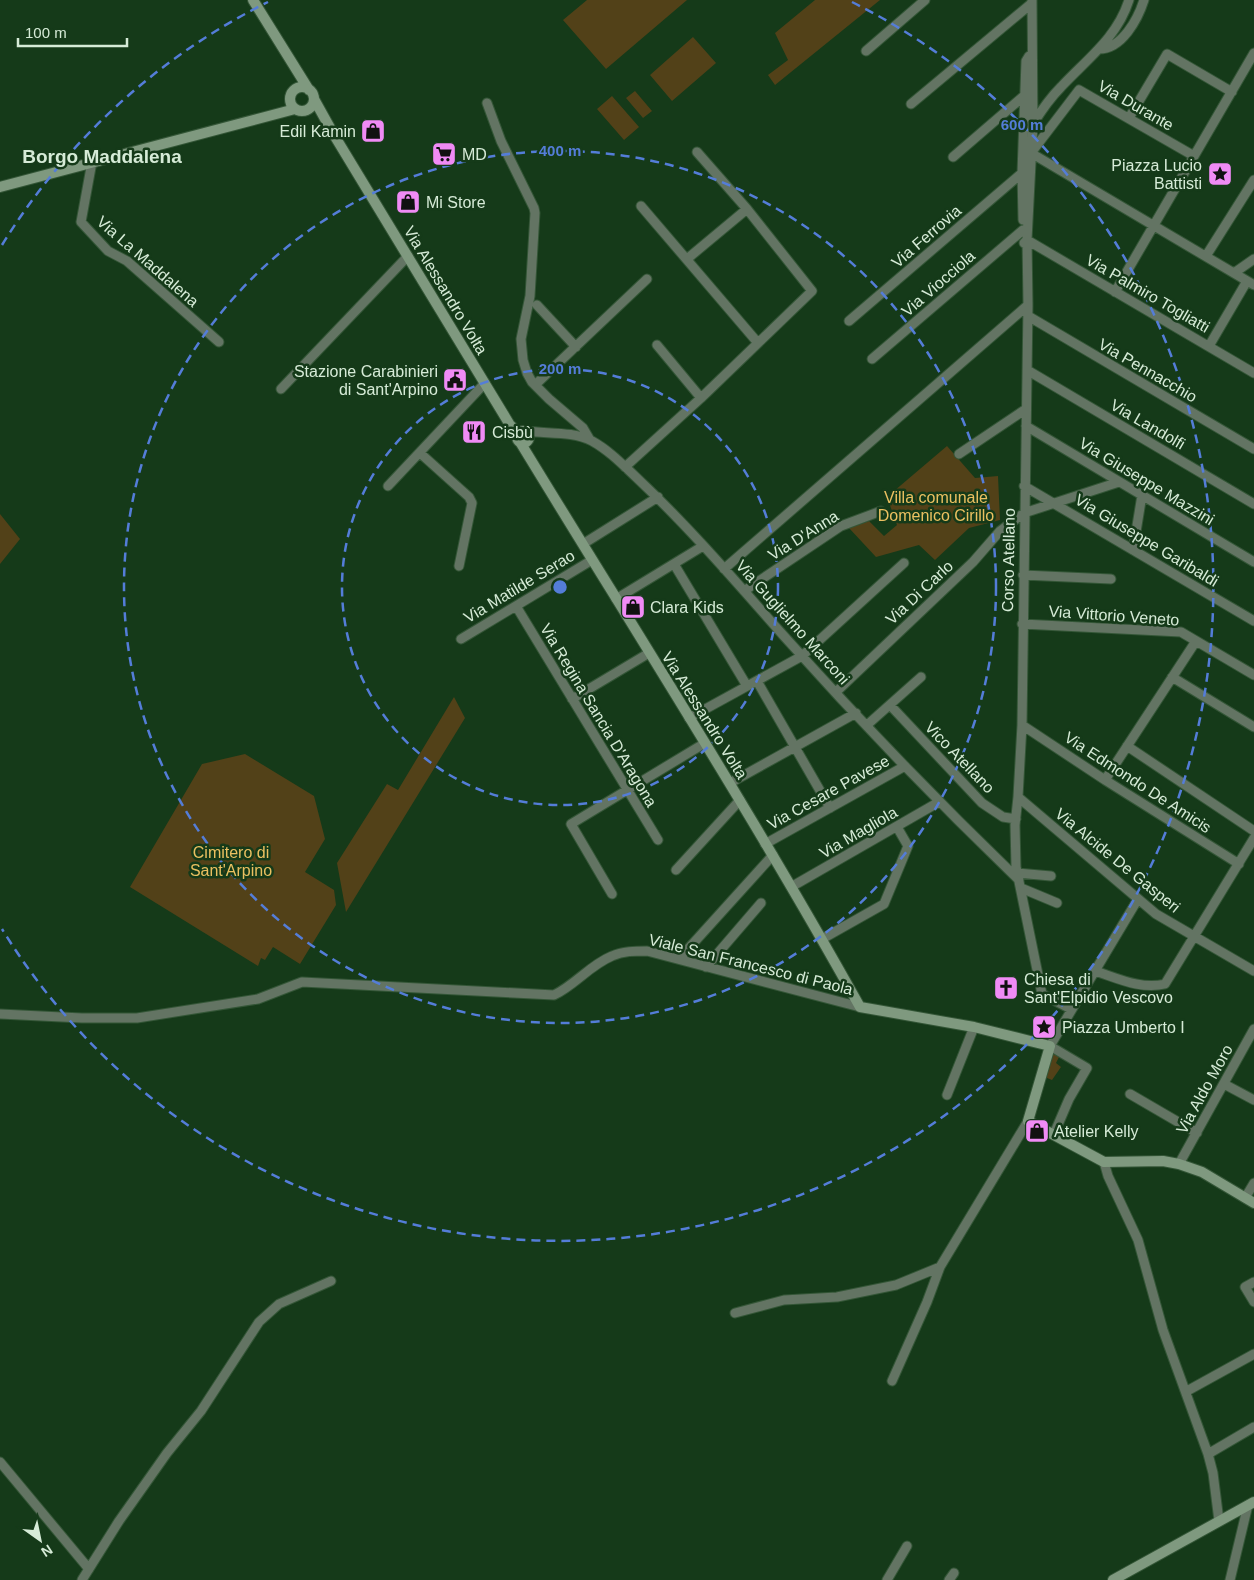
<svg xmlns="http://www.w3.org/2000/svg" width="1254" height="1580" font-family="Helvetica,sans-serif">
	<style>
		.green { fill: #524118 }
		.lines { fill: none; stroke-linecap: round; stroke-linejoin: round }
		.street-casing { stroke: #345637; stroke-width: 11 }
		.secondary-casing { stroke: #345637; stroke-width: 12 }
		.street { stroke: #637463; stroke-width: 9 }
		.secondary { stroke: #7f997f; stroke-width: 10 }
		.ring { fill: none; stroke: #547dd8; stroke-width: 2.5; stroke-dasharray: 9 6 }
		.labels { text-anchor: middle; stroke-width: 5; stroke-linejoin: round; paint-order: stroke }
		.street-label { font-size: 16px; fill: #d6ebd7; stroke: #153a19 }
		.poi-label { font-size: 16px; fill: #d6ebd7; stroke: #153a19; text-anchor: start }
		.park-label { font-size: 16px; fill: #ebc061; stroke: #153a19 }
		.quarter-label { font-size: 19px; font-weight: bold; fill: #d6ebd7; stroke: #153a19 }
		.centre { fill: #547dd8; stroke: #153a19; stroke-width: 2.5 }
		.ring-label { font-size: 15px; text-anchor: middle; font-weight: bold; fill: #547dd8; stroke: #153a19; stroke-width: 5; stroke-linejoin: round; paint-order: stroke }
	</style>
	<rect width="100%" height="100%" fill="#153a19"/>
	<path class="green" d="M587,0H687L606,69L563,20Z
		M815,0H880L775,85L768,75L788,60L775,33Z
		M693,37L716,63L672,101L650,75Z
		M635,91L652,111L643,118L626,98Z
		M612,96L639,127L624,140L597,109Z
		M947,446L975,478L998,476L1000,520L969,528L935,560L919,545L876,557L849,528L869,521L884,536L897,525L887,497Z
		M0,514L20,539L0,564Z
		M454,697L465,718L346,912L337,863L387,784L398,790Z
		M245,754L314,796L325,839L305,872L334,890L336,905L300,964L273,947L265,960L261,958L258,966L130,887L202,764Z
		M1050,1049L1060,1055L1056,1063L1061,1067L1052,1080L1042,1076Z"/>
	<g class="lines">
		<defs>
			<path id="street" d="M1032,0L1033,124L1027,240L1028,305L1022,725L1018,797L1015,825L1016,867L1042,994L1071,1009
				M1099,49C1122,49 1138,19 1144,0
				M866,51L925,0
				M487,103L501,141L534,208L535,213L530,296L521,339L523,360L527,373L532,382L549,399L583,428L590,440
				M911,104L1032,3
				M1129,118L1167,54L1232,92
				M1033,124C1041,111 1050,98 1061,87C1087,59 1117,38 1129,0
				M1194,156L1079,90L1031,153L1254,285
				M953,157L1025,95
				M92,162L81,222L108,251L127,261L219,342
				M641,206L758,343
				M1023,220L1022,173L1026,61L1029,56
				M1024,243L1027,240L1254,373
				M1206,256L1254,180
				M687,259L747,209
				M1234,273L1254,259
				M1115,292L1254,53
				M537,305L576,347
				M1028,316L1254,449
				M849,321L1022,173
				M657,345L701,398
				M1209,346L1247,281
				M872,359L1023,230
				M1027,370L1254,504
				M535,385L647,279
				M281,389L408,256
				M1026,426L1254,562
				M526,431C547,434 573,431 592,441C610,451 624,466 639,480C690,528 736,582 783,635C858,719 937,801 1019,880
				M420,453L469,497L472,503L459,566
				M959,454L1026,409
				M625,467L701,398L812,291L747,209L697,152
				M388,486L485,383
				M1024,486L1254,621
				M583,544L658,497
				M1133,550L1142,495
				M674,564L747,686
				M724,569L1028,305
				M1023,575L1111,579
				M744,591L841,526L881,511
				M616,599L703,546
				M516,606L658,840
				M1022,624L1181,632L1254,675
				M461,639L592,560
				M1172,677L1254,727
				M757,681L830,808
				M836,692L973,562L1000,531L1024,513L1119,482
				M572,699L649,653
				M890,705L982,803L1003,817L1016,819
				M689,718L802,656L904,563
				M867,725L921,677
				M1022,725L1105,780L1239,864
				M1127,746L1254,831
				M1105,780L1196,641
				M730,783L856,713
				M1018,797L1156,914L1254,971
				M765,844L905,766
				M676,870L740,800
				M1017,873L1051,876
				M791,887L939,802
				M1021,888L1057,903
				M612,894L571,824L705,743
				M822,939L884,904L908,846L897,827
				M679,959L773,855
				M706,967L761,903
				M1095,971C1117,978 1141,990 1165,984L1254,838
				M0,1014L82,1018H137L258,999L302,982L554,995C575,985 590,965 612,956C623,951 635,951 647,951L860,1007
				M1224,1084L1254,1100
				M1130,1094L1197,1133
				M947,1095L974,1027
				M1054,1134L1069,1099L1087,1068L1050,1046L1138,899
				M1104,1162L1108,1176L1138,1240L1163,1330L1208,1454L1213,1473L1219,1521
				M1179,1164L1254,1029
				M1245,1198L1254,1183
				M1254,1282L1245,1287L1254,1302
				M735,1313L784,1300L837,1297L896,1285L940,1267
				M892,1381L927,1302L940,1267L1028,1121
				M1187,1391L1254,1354
				M1208,1454L1254,1427
				M0,1462L89,1569
				M82,1580L119,1521L167,1453L201,1411L259,1322L279,1304L331,1281
				M887,1580L907,1546
				M949,1580L954,1573
				M1230,1580L1248,1505"/>
			<path id="secondary" d="M253,0L309,90
				M290 99a12 12 0 1 1 24 0a12 12 0 1 1-24 0Z
				M314,99L334,135L510,425L519,433
				M0,187L295,109
				M517 437a6 6 0 1 1 12 0a6 6 0 1 1-12 0Z
				M520,442C634,629 753,815 860,1007L974,1027L1050,1046L1028,1121L1104,1162L1163,1161L1179,1164L1202,1172L1254,1203
				M1113,1580L1254,1502"/>
		</defs>
		<use href="#street" class="street-casing"/>
		<use href="#secondary" class="secondary-casing"/>
		<use href="#street" class="street"/>
		<use href="#secondary" class="secondary"/>
	</g>
	<g class="ring">
		<circle cx="560" cy="587" r="218"/>
		<circle cx="560" cy="587" r="436"/>
		<path d="M2 245A654 654 0 0 1 268 2M852 2A654 654 0 1 1 2 929"/>
	</g>
	<defs>
		<symbol id="shop-square" viewBox="-11 -11 22 22"><rect x="-9" y="-9" width="18" height="18" rx="4" fill="#f08bf5" stroke="#153a19"/><path d="M-5-2.5h2.3a2.7 3.5 0 0 1 5.4 0H5L5.5 6h-11ZM-1.5-2.5h3a1.5 2.3 0 0 0-3 0Z" fill="#111"/></symbol>
		<symbol id="supermarket-square" viewBox="-11 -11 22 22"><rect x="-9" y="-9" width="18" height="18" rx="4" fill="#f08bf5" stroke="#153a19"/><path d="M-6-5.5h2.5l.6 2H6L4.5 2H-2.5L-4.4-4H-6ZM-1.5 3.2a1.3 1.3 0 1 0 .1 0ZM3 3.2a1.3 1.3 0 1 0 .1 0Z" fill="#111"/></symbol>
		<symbol id="sight-square" viewBox="-11 -11 22 22"><rect x="-9" y="-9" width="18" height="18" rx="4" fill="#f08bf5" stroke="#153a19"/><path d="M0-6L1.8-2.2L6-1.7L2.9 1.2L3.7 5.4L0 3.3L-3.7 5.4L-2.9 1.2L-6-1.7L-1.8-2.2Z" fill="#111"/></symbol>
		<symbol id="civic-square" viewBox="-11 -11 22 22"><rect x="-9" y="-9" width="18" height="18" rx="4" fill="#f08bf5" stroke="#153a19"/><path d="M-.6-6.5H3V-4.5H.6V-3L4-1V1h2V6H-6V1h2V-1L-.6-3ZM-1.2 2.5V6h2.4V2.5Z" fill="#111"/></symbol>
		<symbol id="restaurant-square" viewBox="-11 -11 22 22"><rect x="-9" y="-9" width="18" height="18" rx="4" fill="#f08bf5" stroke="#153a19"/><path d="M-5-6h1v4h1v-4h1v4h1v-4h1v5L-1.5 .5V6h-2V.5L-5-1ZM5-6V6H3V1.5H1.5Q1.5-4 5-6Z" fill="#111"/></symbol>
		<symbol id="church-square" viewBox="-11 -11 22 22"><rect x="-9" y="-9" width="18" height="18" rx="4" fill="#f08bf5" stroke="#153a19"/><path d="M-1.2-6h2.4v3.5h3.3v2.4h-3.3V6h-2.4V-.1h-3.3v-2.4h3.3Z" fill="#111"/></symbol>
	</defs>
	<g fill-rule="evenodd">
		<use href="#shop-square" x="359" y="117" width="28" height="28"/>
		<use href="#supermarket-square" x="430" y="140" width="28" height="28"/>
		<use href="#sight-square" x="1206" y="160" width="28" height="28"/>
		<use href="#shop-square" x="394" y="188" width="28" height="28"/>
		<use href="#civic-square" x="441" y="366" width="28" height="28"/>
		<use href="#restaurant-square" x="460" y="418" width="28" height="28"/>
		<use href="#shop-square" x="619" y="593" width="28" height="28"/>
		<use href="#church-square" x="992" y="974" width="28" height="28"/>
		<use href="#sight-square" x="1030" y="1013" width="28" height="28"/>
		<use href="#shop-square" x="1023" y="1117" width="28" height="28"/>
	</g>
	<g class="labels">
		<g class="street-label">
			<text transform="translate(1136 105) rotate(30)" y="6">Via Durante</text>
			<text transform="translate(926 236) rotate(-41)" y="6">Via Ferrovia</text>
			<text transform="translate(148 261) rotate(41)" y="6">Via La Maddalena</text>
			<text transform="translate(938 283) rotate(-41)" y="6">Via Viocciola</text>
			<text transform="translate(446 290) rotate(59)" y="6">Via Alessandro Volta</text>
			<text transform="translate(1148 293) rotate(30)" y="6">Via Palmiro Togliatti</text>
			<text transform="translate(1148 370) rotate(30)" y="6">Via Pennacchio</text>
			<text transform="translate(1148 424) rotate(30)" y="6">Via Landolfi</text>
			<text transform="translate(1147 481) rotate(31)" y="6">Via Giuseppe Mazzini</text>
			<text transform="translate(803 535) rotate(-32)" y="6">Via D'Anna</text>
			<text transform="translate(1147 540) rotate(31)" y="6">Via Giuseppe Garibaldi</text>
			<text transform="translate(1008 560) rotate(-89)" y="6">Corso Atellano</text>
			<text transform="translate(519 586) rotate(-31)" y="6">Via Matilde Serao</text>
			<text transform="translate(919 592) rotate(-43)" y="6">Via Di Carlo</text>
			<text transform="translate(1114 615) rotate(4)" y="6">Via Vittorio Veneto</text>
			<text transform="translate(793 622) rotate(48)" y="6">Via Guglielmo Marconi</text>
			<text transform="translate(599 715) rotate(59)" y="6">Via Regina Sancia D'Aragona</text>
			<text transform="translate(705 715) rotate(58)" y="6">Via Alessandro Volta</text>
			<text transform="translate(960 757) rotate(46)" y="6">Vico Atellano</text>
			<text transform="translate(1138 782) rotate(33)" y="6">Via Edmondo De Amicis</text>
			<text transform="translate(828 792) rotate(-29)" y="6">Via Cesare Pavese</text>
			<text transform="translate(858 832) rotate(-30)" y="6">Via Magliola</text>
			<text transform="translate(1118 860) rotate(39)" y="6">Via Alcide De Gasperi</text>
			<text transform="translate(751 964) rotate(14)" y="6">Viale San Francesco di Paola</text>
			<text transform="translate(1204 1089) rotate(-61)" y="6">Via Aldo Moro</text>
		</g>
		<g class="poi-label">
			<text x="356" y="137" text-anchor="end">Edil Kamin</text>
			<text x="462" y="160">MD</text>
			<text x="1202" y="171" text-anchor="end">Piazza Lucio<tspan x="1202" dy="18">Battisti</tspan></text>
			<text x="426" y="208">Mi Store</text>
			<text x="438" y="377" text-anchor="end">Stazione Carabinieri<tspan x="438" dy="18">di Sant'Arpino</tspan></text>
			<text x="492" y="438">Cisbù</text>
			<text x="650" y="613">Clara Kids</text>
			<text x="1024" y="985">Chiesa di<tspan x="1024" dy="18">Sant'Elpidio Vescovo</tspan></text>
			<text x="1062" y="1033">Piazza Umberto I</text>
			<text x="1054" y="1137">Atelier Kelly</text>
		</g>
		<g class="park-label">
			<text x="936" y="503">Villa comunale<tspan x="936" dy="18">Domenico Cirillo</tspan></text>
			<text x="231" y="858">Cimitero di<tspan x="231" dy="18">Sant'Arpino</tspan></text>
		</g>
		<g class="quarter-label">
			<text x="102" y="163">Borgo Maddalena</text>
		</g>
	</g>
	<circle cx="560" cy="587" r="8" class="centre"/>
	<g class="ring-label">
		<text x="1022" y="130">600 m</text>
		<text x="560" y="156">400 m</text>
		<text x="560" y="374">200 m</text>
	</g>
	<g transform="translate(40 1540) rotate(147)" stroke="#153a19" stroke-width="4" paint-order="stroke">
	<path d="M0-4L9 19L0 12L-9 19Z" fill="#d6ebd7"/>
	<text y="-8" font-size="14" font-weight="bold" text-anchor="middle" fill="#d6ebd7">N</text>
	</g>
	<path d="M18 38v8h109v-8" fill="none" stroke="#d6ebd7" stroke-width="2.5"/>
	<text x="25" y="38" font-size="15" fill="#d6ebd7" stroke="#153a19" stroke-width="4" paint-order="stroke">100 m</text>
</svg>
